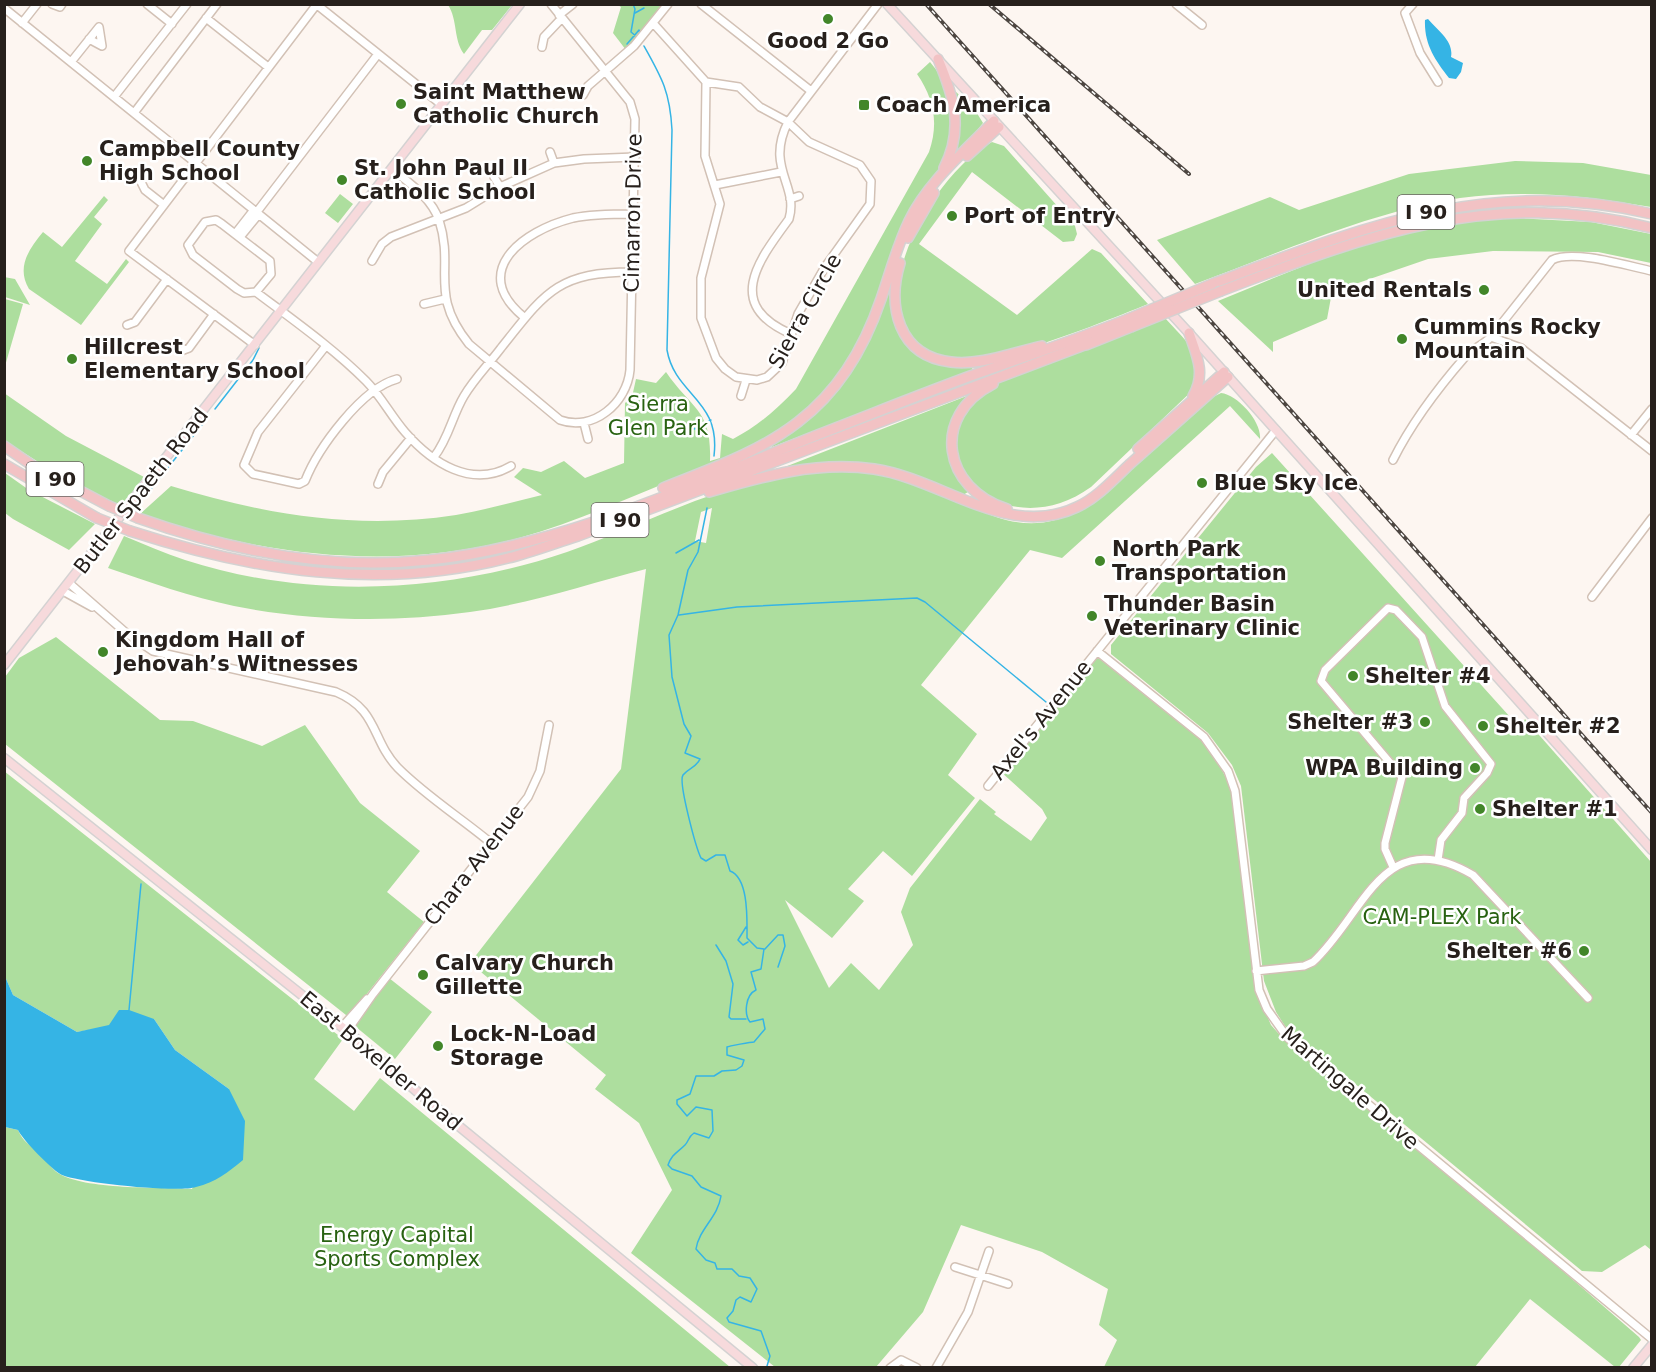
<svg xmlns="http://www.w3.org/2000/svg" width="1656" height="1372" font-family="'DejaVu Sans',sans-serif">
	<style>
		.green { fill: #adde9e; fill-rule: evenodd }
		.water { fill: #35b4e5 }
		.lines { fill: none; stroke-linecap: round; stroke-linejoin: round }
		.stream { stroke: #35b4e5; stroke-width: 1.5 }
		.minor-casing { stroke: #d2c1b5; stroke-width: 10 }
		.major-casing { stroke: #d4d2d2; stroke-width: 11 }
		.highway-casing { stroke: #d4d2d2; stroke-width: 12 }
		.minor { stroke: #fff; stroke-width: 7 }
		.major { stroke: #f7dadc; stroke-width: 8 }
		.highway { stroke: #f2c2c4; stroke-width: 9 }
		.rail-casing { stroke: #4d4641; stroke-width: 4 }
		.rail { stroke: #fff; stroke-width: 1.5; stroke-dasharray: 4.5; stroke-linecap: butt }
		.highway-bridge-casing { stroke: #d4d2d2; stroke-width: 12; stroke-linecap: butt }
		.highway-bridge { stroke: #f2c2c4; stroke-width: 9 }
		.poi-dot { fill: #428629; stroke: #fff; stroke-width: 2 }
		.labels { text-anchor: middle; stroke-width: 5; stroke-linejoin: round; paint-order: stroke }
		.shield { fill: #fff; stroke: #686360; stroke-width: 1.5 }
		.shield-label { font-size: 20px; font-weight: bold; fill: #27201c }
		.poi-label { font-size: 21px; font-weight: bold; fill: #27201c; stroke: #fff; text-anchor: start }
		.street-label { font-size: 21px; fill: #27201c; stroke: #fff }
		.park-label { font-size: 21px; fill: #286211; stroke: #fff }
	</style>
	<rect width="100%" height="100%" fill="#fdf6f1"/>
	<path class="green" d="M448,5H512L492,30H482L464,54C453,39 458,20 448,5Z
		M618,5H662L626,50L613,33L621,7Z
		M930,62C956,91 959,137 940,170C932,183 920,192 914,206C890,267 871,345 825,394C783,440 725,459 668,482C619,502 570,524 519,538C391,572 263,556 140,514L171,486C266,515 357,530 456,515C485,510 513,502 542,495L514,477L523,468L541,472L564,461L585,478L624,463L625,403L632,397L636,379L656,383L666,372C692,410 712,409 710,461L720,458L722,434L733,439C758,426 777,409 796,389L929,152C939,123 934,99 917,74Z
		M955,91L975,110L983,123L950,163L959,122Z
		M992,142L1004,146L1075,226L1077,234L1074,241L1063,242L972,172L919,244L1017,315L1092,249L1101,253L1148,304C1106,321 992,368 951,360C838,338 929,174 992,142Z
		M1515,161L1583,163L1651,175V207C1588,196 1525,189 1460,198C1369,212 1282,252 1195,284L1157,240L1270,197L1299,210L1409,174Z
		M340,194L353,204L338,223L325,213Z
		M104,196L108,200L94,217L102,224L75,261L107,284L126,259L129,262L81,325L29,289C16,267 29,249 43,232L62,247Z
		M1516,218L1591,222L1651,234V263L1598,252L1493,251L1428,259L1332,292L1327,319L1273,342V352L1218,301C1277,277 1337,250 1399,234C1437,224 1477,220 1516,218Z
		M4,277L15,279L30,305L5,297Z
		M890,281H892L891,311L896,327L918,353L970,364L973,370L772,447L771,444C801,427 854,368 871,337C880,321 884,299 890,281Z
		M5,299L23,304L5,366L4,299Z
		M1165,318C1193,349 1197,346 1194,389L1091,487C1006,549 902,460 987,390C998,381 1015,376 1028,371C1073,352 1119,335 1165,318Z
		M977,392C948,423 941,457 968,492L963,495L895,471L772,472Z
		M4,393L66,436L144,477L121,507L78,487L5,441Z
		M1221,393C1238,395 1262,422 1260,439L1230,406L1062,558L1030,550L921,685L977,734L948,775L975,798L912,876L883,851L848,889L864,901L832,938L785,900L829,988L851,963L879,990L913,945L901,912L910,888L980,799L996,812L994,814L1031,841L1047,818L1042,809L1001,772L1094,657H1099L1201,739L1215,755L1232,791L1256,991L1271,1025L1286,1042L1527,1240L1639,1337L1641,1340L1619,1367H1615L1530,1299L1475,1367H1104L1117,1340L1099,1325L1108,1289L1042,1252L961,1225L923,1312L876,1367H775L631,1253L672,1190L639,1123L595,1089L606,1075L470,963L621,769L646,569C588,584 529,604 470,612C392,623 310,621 234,606C191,597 149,582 108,568L124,536C144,544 164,553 185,560C308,600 446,593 567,552C653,522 738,472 831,471C865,470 899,477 930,489C993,514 1024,543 1091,505L1211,398ZM712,508L706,543L695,541L701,512Z
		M1272,453L1520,728L1525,719L1651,862V1250L1645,1245L1602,1272L1582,1271L1285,1026L1276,1012L1264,981L1241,786L1232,765L1208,733L1111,654V645L1256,467Z
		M5,473L29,490L95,524L69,550L13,519L5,513Z
		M56,637L160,720L193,721L262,746L305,725L360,803L420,851L387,892L424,922L350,1015H346L5,744V677L19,658Z
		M4,771L343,1039L314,1079L354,1111L380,1078L730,1367H5V1127L18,1130C23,1142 30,1145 40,1153C47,1159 50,1168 58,1173C84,1190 160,1187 192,1189L229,1089L175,1050L154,1019L77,1032L13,995L4,974Z
		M389,978L432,1012L395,1059L356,1027V1023Z"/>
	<path class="water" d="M1428,19C1438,31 1454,41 1451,57L1463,63L1461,72L1456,79L1449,78C1435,60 1424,44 1425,20Z
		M4,974L13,995L77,1032L109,1025L119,1010H129L154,1019L175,1050L229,1089L245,1121L243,1160C227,1173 216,1182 196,1187C178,1193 81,1183 62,1175C54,1172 21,1138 18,1130L5,1127Z"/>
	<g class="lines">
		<path class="stream" d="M633,4L635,9L631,32L637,37
			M635,13L644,8
			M627,44L639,30L640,33
			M644,46C662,78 670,92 672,130L667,350C675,396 721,399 714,456
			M215,409L253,360L259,348
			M694,429L711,420
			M147,494L209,416
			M707,508L698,552L688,570L678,615L669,635L672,677L684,724L691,736L685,753L700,759C696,768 688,768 683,775C678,782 696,848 701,858L706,861L716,855H725L730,871C749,878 747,920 747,938L757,948L764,949L761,969L751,972L756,990C745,995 744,1015 750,1022L763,1019L765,1029L754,1042C751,1042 729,1046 727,1047V1055L744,1060L742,1066L736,1070L722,1071L714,1076H696L690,1094L677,1100V1104L687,1116L696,1107L712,1110L713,1131L709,1138L694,1133C688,1137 689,1141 685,1145C677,1153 672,1154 668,1165L672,1169L692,1176L701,1187L721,1196C718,1217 699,1229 696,1249L706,1260L715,1263L717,1269H732L739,1276L750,1278L757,1289L751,1302L740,1297L736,1300L733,1311L727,1318L729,1322L761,1331L770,1356L767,1366
			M676,553L699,540
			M679,615L737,607L917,598L925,602L1046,702
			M746,927L738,940L743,945L748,942
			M716,945L726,961L733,984L729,1017L731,1019H746
			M765,949L778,935H783L785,946L778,967
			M129,1010L141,884"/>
		<defs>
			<path id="minor" d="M52,4L60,7L62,4
				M147,4L172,24
				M316,4L442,105
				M701,4L811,91
				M1176,4L1202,25
				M1413,4L1405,13L1420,53L1438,82
				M4,8L318,262
				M559,15L573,4
				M206,18L268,67
				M22,23L37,4
				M653,23L706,82L705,156L720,204L701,278V318L716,358L725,369L736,377L757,380L767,377L782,363L798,314L825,267L870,204L871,181L860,165L809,142L788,122L760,107L739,87L706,82
				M542,47L544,37L562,18
				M71,62L99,27L102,46L89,39
				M583,95L588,86L634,46L668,4
				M114,97L187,4
				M134,113L217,4
				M550,152L554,163
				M392,169C409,183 431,197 439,220C455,270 428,293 469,344L560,420C593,432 627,403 630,370L635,119L630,102L551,4
				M494,177L500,187
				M141,182L145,190L164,205
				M715,185L781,172
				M790,199L799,196
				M256,213L378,54
				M235,234L253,211
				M240,237L258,215
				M372,261L382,244L391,237L466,208L500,187L554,163L584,159L635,157
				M256,292L271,274L270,261L222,224L216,220L205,222L188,245L193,255L237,289L244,293L256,292C293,320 333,348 366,381C381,396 391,416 405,432C432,463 472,489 511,466
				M424,304L445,299
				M525,318C468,272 522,231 573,218C592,214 613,214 633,214
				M127,325L135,322L167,279
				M791,334C724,305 758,261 789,219C799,185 765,168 788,122L878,4
				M1491,337L1521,348L1652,451
				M255,345L129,251L317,4
				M325,347L258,432L244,465L253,474L299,484L305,481C318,448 362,388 397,379
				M181,351L189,348L214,314
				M741,396L746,380
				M584,423L588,439
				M1631,435L1652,409
				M434,457C449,438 452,416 464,396C474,379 489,364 501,348C545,293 557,272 632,272
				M1393,460C1411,424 1438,388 1465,357C1472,349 1483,345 1491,337L1552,260C1573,249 1628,266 1652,271
				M378,484L383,472L411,438
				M69,583L125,632L153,651L336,692C379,710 371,740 398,768C426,796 461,818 491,843
				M63,591L92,607
				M1592,597L1652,518
				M1097,651L1204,737L1228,771L1235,791L1259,990L1267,1009L1287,1037L1652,1339
				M988,786L1276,430
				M1393,867L1385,849V843L1402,777L1321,681L1325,670L1388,608L1396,610L1422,637L1445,706L1491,764L1487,773L1464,798L1462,813L1441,840L1438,860
				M1256,971L1304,966L1313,962C1365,914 1383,822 1473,875L1588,998
				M342,1027L367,999
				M347,1031L373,994L528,797L540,771L549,725
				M955,1267L1008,1284
				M890,1368L901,1360L917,1368
				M936,1368L968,1312L989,1251"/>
			<path id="major" d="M887,4L1189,333L1652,850
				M4,665L520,4
				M4,758L347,1031L421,1095L753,1368
				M1633,1368L1652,1345"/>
			<path id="highway" d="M938,59C954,97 964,129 944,168
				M967,156L999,127
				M908,238L934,193
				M900,263C887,306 898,356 951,362C980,366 1014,352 1042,346
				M1212,284C1363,227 1487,176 1652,214
				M1221,291C1367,235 1493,187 1652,228
				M1189,333C1197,356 1206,374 1193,396
				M1086,345L1131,327
				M993,384C930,416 943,489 1007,509
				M4,446L33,466L109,506
				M1138,449L1224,372
				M4,464L97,518
				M663,488C710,469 758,453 798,422C839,391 865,346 881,299C890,273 897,246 909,221C928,182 964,152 994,121
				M709,492C764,476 816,461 874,469C942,479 1008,540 1077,507C1097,498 1114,479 1130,464C1163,435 1195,406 1228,377
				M138,518C231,551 330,571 429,560C560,547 698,482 820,434C872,414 924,393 976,374C1027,356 1078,339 1128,319
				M130,531C254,571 379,591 508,558C532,552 555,543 578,536L1090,343"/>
		</defs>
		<use href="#minor" class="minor-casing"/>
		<use href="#major" class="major-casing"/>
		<use href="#highway" class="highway-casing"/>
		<use href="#minor" class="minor"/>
		<use href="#major" class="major"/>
		<use href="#highway" class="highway"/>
		<defs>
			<path id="rail" d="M926,4L1652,813
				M989,4L1189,174"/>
		</defs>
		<use href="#rail" class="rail-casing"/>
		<use href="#rail" class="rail"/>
		<defs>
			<path id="highway-bridge" d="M1128,319L1212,284
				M1131,327L1221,291
				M109,506L138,518
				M97,518L130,531"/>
		</defs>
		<use href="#highway-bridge" class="highway-bridge-casing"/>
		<use href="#highway-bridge" class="highway-bridge"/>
	</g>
	<g class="poi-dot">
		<circle cx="828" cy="19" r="6"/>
		<circle cx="401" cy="104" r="6"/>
		<rect x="858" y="99" width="12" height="12" rx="3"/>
		<circle cx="87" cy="161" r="6"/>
		<circle cx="342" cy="180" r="6"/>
		<circle cx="952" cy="216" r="6"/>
		<circle cx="1484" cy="290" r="6"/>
		<circle cx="1402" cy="339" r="6"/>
		<circle cx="72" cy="359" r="6"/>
		<circle cx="1202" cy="483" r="6"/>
		<circle cx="1100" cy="561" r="6"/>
		<circle cx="1092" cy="616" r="6"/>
		<circle cx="103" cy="652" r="6"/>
		<circle cx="1353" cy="676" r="6"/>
		<circle cx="1425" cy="722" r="6"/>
		<circle cx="1483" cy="726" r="6"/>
		<circle cx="1475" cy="768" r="6"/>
		<circle cx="1480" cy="809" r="6"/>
		<circle cx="1584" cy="951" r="6"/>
		<circle cx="423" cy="975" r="6"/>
		<circle cx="438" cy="1046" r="6"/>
	</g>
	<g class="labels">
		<g class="shield">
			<rect x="1397.5" y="195" width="57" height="34" rx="4.5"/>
			<rect x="26.5" y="462" width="57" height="34" rx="4.5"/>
			<rect x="591.5" y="503" width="57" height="34" rx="4.5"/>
		</g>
		<g class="shield-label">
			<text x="1426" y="219">I 90</text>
			<text x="55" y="486">I 90</text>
			<text x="620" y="527">I 90</text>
		</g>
		<g class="poi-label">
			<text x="828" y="48" text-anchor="middle">Good 2 Go</text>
			<text x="413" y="99">Saint Matthew<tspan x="413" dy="24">Catholic Church</tspan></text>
			<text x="876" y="112">Coach America</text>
			<text x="99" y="156">Campbell County<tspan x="99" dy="24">High School</tspan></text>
			<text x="354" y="175">St. John Paul II<tspan x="354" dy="24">Catholic School</tspan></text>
			<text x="964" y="223">Port of Entry</text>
			<text x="1472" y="297" text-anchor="end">United Rentals</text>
			<text x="1414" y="334">Cummins Rocky<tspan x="1414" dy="24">Mountain</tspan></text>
			<text x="84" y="354">Hillcrest<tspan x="84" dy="24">Elementary School</tspan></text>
			<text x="1214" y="490">Blue Sky Ice</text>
			<text x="1112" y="556">North Park<tspan x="1112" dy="24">Transportation</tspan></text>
			<text x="1104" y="611">Thunder Basin<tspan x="1104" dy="24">Veterinary Clinic</tspan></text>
			<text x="115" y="647">Kingdom Hall of<tspan x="115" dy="24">Jehovah’s Witnesses</tspan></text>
			<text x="1365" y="683">Shelter #4</text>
			<text x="1413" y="729" text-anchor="end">Shelter #3</text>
			<text x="1495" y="733">Shelter #2</text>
			<text x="1463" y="775" text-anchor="end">WPA Building</text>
			<text x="1492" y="816">Shelter #1</text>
			<text x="1572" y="958" text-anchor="end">Shelter #6</text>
			<text x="435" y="970">Calvary Church<tspan x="435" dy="24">Gillette</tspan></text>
			<text x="450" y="1041">Lock-N-Load<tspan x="450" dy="24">Storage</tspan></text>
		</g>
		<g class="street-label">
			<text transform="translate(633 213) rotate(-89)" y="7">Cimarron Drive</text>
			<text transform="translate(805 311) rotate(-61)" y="7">Sierra Circle</text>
			<text transform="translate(141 491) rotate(-52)" y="7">Butler Spaeth Road</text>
			<text transform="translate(1041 720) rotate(-51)" y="7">Axel's Avenue</text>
			<text transform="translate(474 865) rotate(-52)" y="7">Chara Avenue</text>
			<text transform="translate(381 1061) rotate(40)" y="7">East Boxelder Road</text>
			<text transform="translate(1350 1088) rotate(41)" y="7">Martingale Drive</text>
		</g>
		<g class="park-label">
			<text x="658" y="411">Sierra<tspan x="658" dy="24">Glen Park</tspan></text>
			<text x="1442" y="924">CAM-PLEX Park</text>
			<text x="397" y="1242">Energy Capital<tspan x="397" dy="24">Sports Complex</tspan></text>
		</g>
	</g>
	<rect width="1656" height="1372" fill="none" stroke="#27201c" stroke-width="12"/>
</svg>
